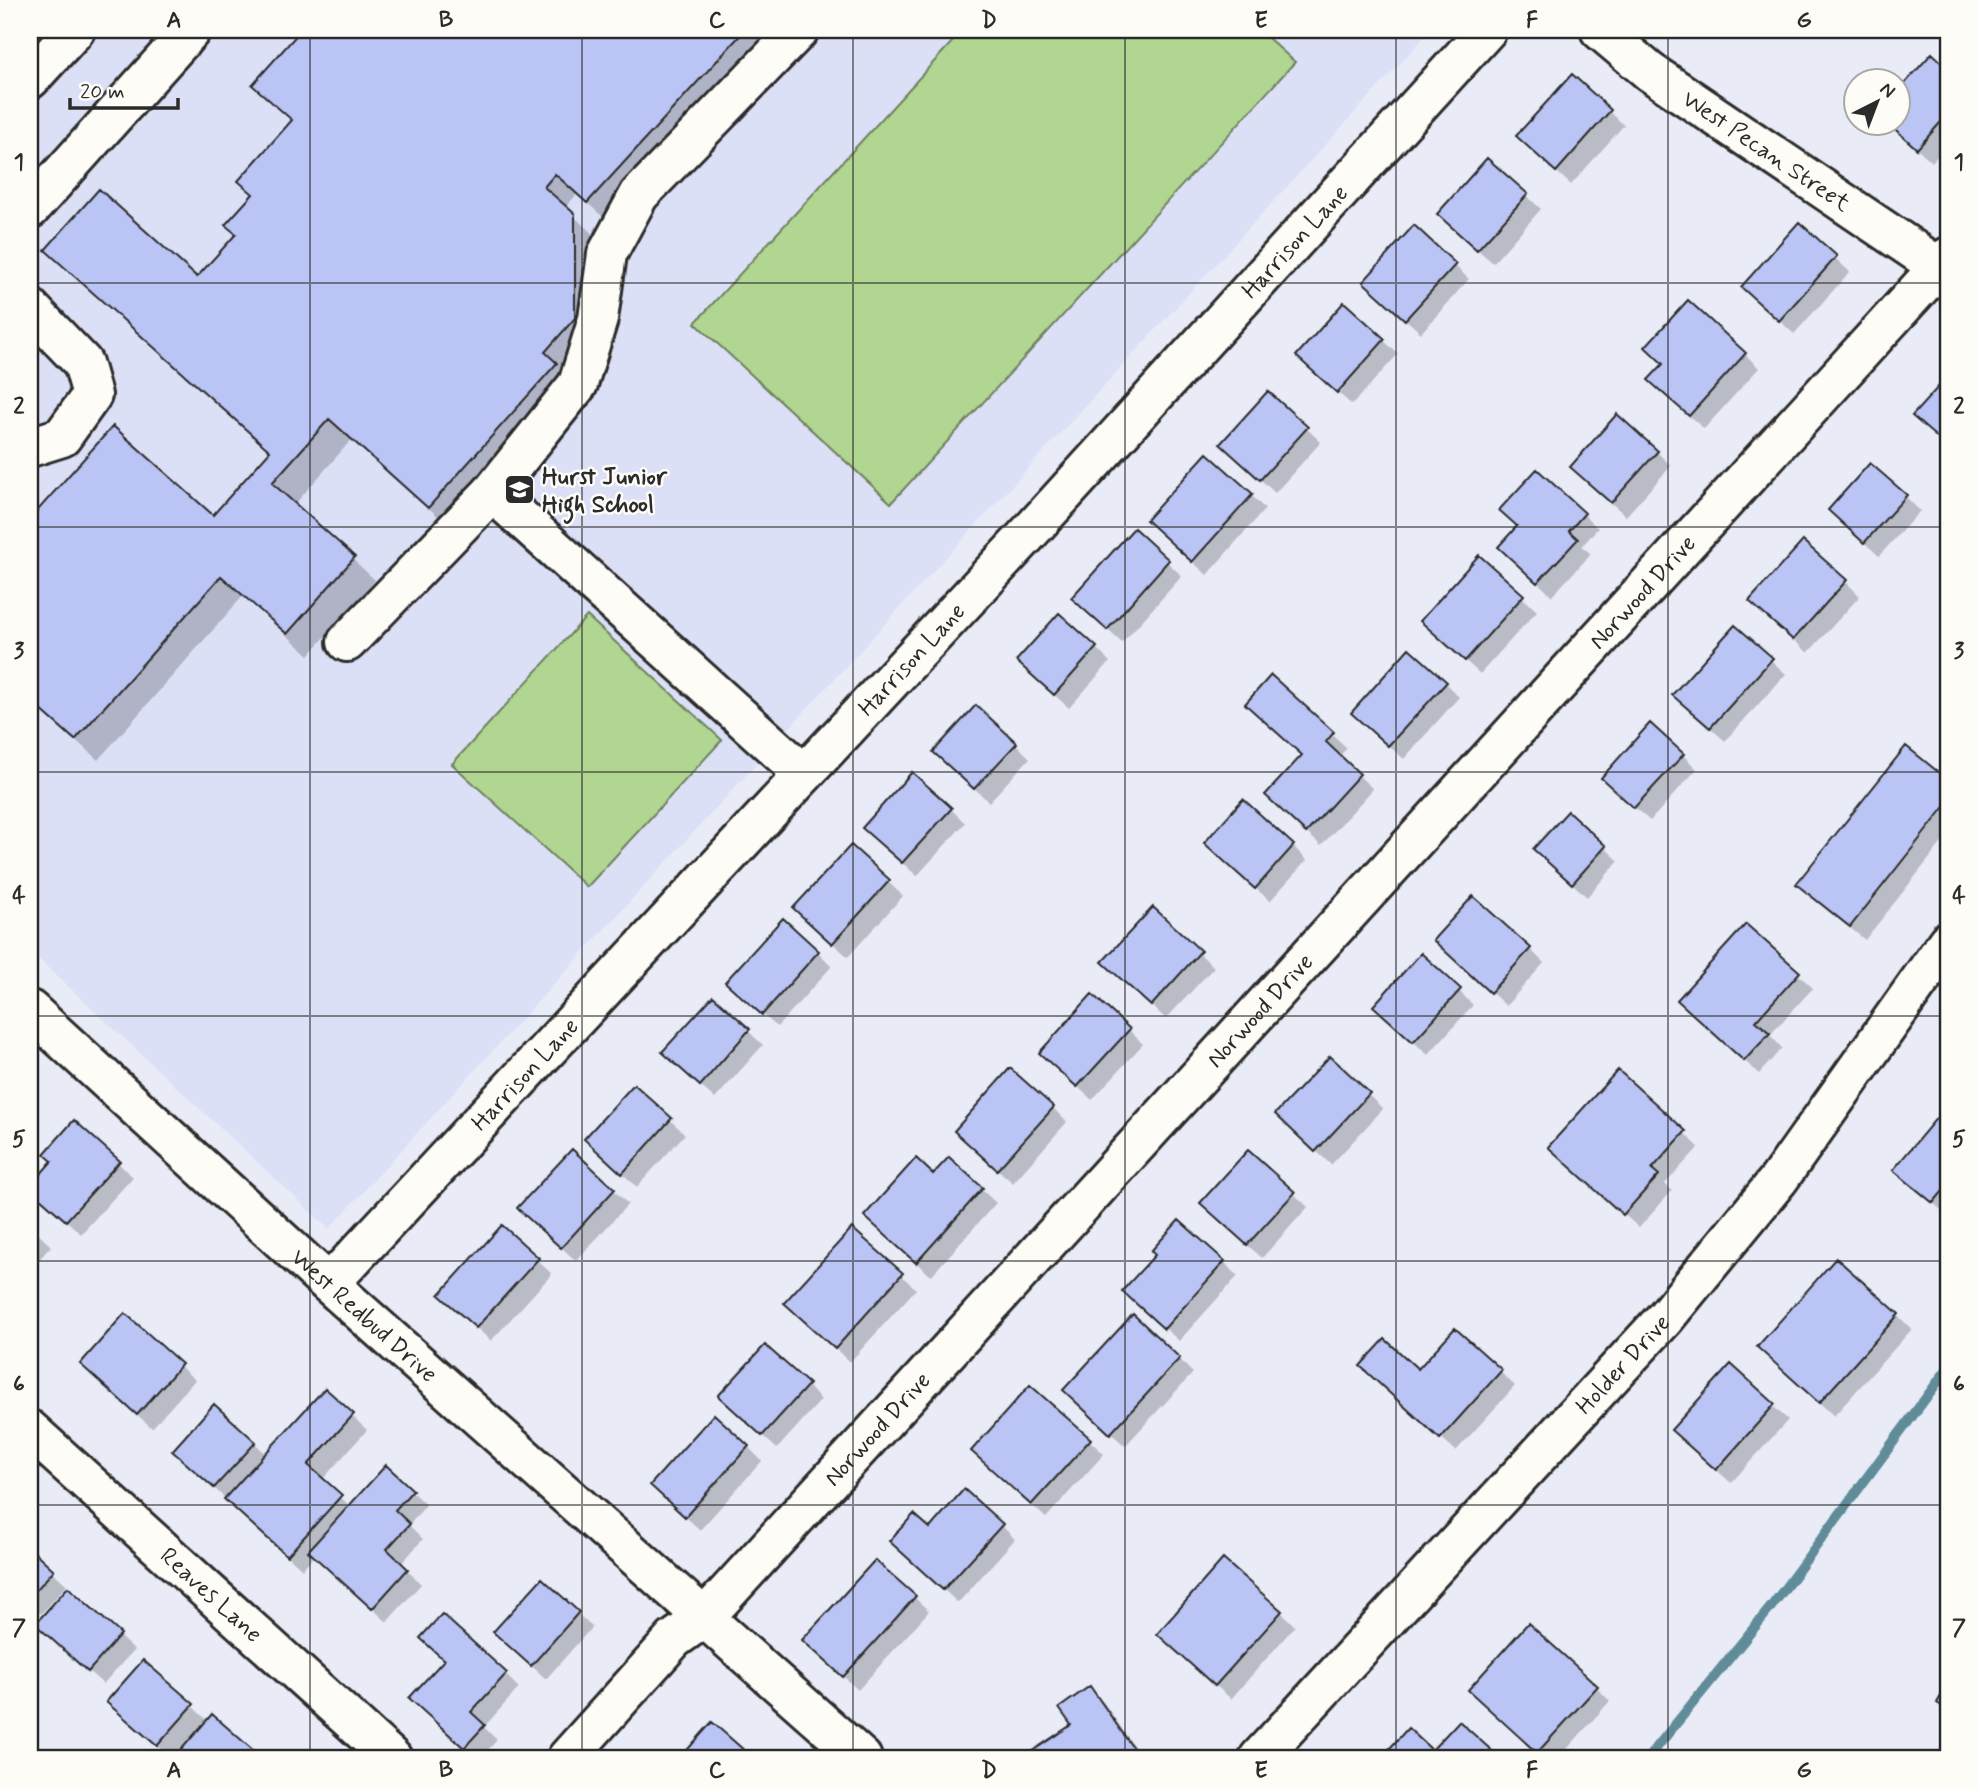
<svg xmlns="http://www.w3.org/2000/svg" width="1978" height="1788" font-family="Mynerve,sans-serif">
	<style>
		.built { fill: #dbe0f7 }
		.green { fill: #b0d692; stroke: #6e805e; stroke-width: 2 }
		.shadow { fill: #0003 }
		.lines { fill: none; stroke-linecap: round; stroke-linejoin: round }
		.stream { stroke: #5f8c98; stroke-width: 10 }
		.building { fill: #bac5f6; stroke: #2b2b2b; stroke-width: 2 }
		.minor-casing { stroke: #2b2b2b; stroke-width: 44 }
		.minor { stroke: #fdfcf7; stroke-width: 38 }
		.grid { fill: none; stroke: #2b2b2b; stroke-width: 2; stroke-opacity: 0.55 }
		.labels { text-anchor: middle; stroke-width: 5; stroke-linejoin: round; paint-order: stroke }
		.street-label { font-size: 24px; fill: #2b2b2b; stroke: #fdfcf7 }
		.poi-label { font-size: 24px; font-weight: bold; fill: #2b2b2b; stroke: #fdfcf7; text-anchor: start }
		.neatline { fill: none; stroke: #2b2b2b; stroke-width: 2.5 }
		.grid-label { font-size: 23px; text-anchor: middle; font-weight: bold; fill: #2b2b2b }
	</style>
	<rect width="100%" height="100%" fill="#e9ecf7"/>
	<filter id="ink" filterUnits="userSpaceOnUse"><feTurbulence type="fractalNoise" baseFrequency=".0143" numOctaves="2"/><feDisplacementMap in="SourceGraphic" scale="14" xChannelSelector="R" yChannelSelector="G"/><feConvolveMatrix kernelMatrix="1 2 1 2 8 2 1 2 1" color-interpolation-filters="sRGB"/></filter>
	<g filter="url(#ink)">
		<path class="built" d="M30,30H1431L329,1229L30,951Z"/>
		<path class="green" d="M963,30H1259L1295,62L891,503L695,323Z
			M587,616L722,740L587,887L452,764Z"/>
		<path class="shadow" d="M304,30H786L610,223L577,194L565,208L596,237L595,340L451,528L352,439L294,505L375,580L309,655L243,596L98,760L30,700V522L113,429L213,517L271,452L47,250L197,279L238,235L254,195L293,122L255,85Z
			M1932,55L1948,70V144L1932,162L1889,122H1898V94Z
			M1572,77L1624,125L1571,185L1533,150Z
			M1488,160L1541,209L1493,263L1453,228Z
			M1799,225L1850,272L1794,334L1758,301Z
			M1414,228L1469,279L1421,333L1379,296Z
			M1345,304L1398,354L1352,405L1312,370Z
			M1745,354L1759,368L1704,429L1665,394V364Z
			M1948,379V447L1915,416Z
			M1306,428L1321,442L1275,493L1237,458Z
			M1657,452L1671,466L1626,516L1586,481Z
			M1537,471L1598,528L1582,546L1591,554L1552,596L1515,561L1518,527Z
			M1251,495L1265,509L1207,575L1162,534Z
			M1906,497L1920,511L1879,556L1844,524Z
			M1134,531L1182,576L1122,643L1088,612Z
			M1480,558L1537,611L1480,674L1437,635Z
			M1846,582L1860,596L1808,653L1766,615Z
			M1735,627L1786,674L1725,741L1689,709Z
			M1096,648L1110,662L1069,708L1032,675Z
			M1271,678L1347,748L1339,757L1373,789L1321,846L1282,810L1304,756Z
			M1445,683L1459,697L1404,759L1367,727Z
			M1016,744L1030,758L989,802L950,766Z
			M1683,755L1697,769L1650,821L1617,792Z
			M1948,769V835L1865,940L1813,898L1798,884L1942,777Z
			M951,809L965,823L917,876L879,842Z
			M1568,813L1619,861L1587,897L1550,863Z
			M1293,846L1307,860L1270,901L1220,857Z
			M851,847L903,896L848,957L809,922Z
			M1153,910L1214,967L1166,1019L1119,976Z
			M1746,926L1813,988L1770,1035L1782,1048L1759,1074L1694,1015Z
			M1530,949L1544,963L1506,1006L1449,954Z
			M818,952L832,966L777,1027L742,996Z
			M1459,991L1473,1005L1428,1055L1390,1020Z
			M713,998L763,1045L715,1099L678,1066Z
			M1129,1030L1143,1044L1092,1100L1056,1067Z
			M1330,1058L1383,1109L1331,1165L1292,1128Z
			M1618,1072L1699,1147L1665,1184L1672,1191L1639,1228L1565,1161Z
			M634,1086L685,1134L637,1187L600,1153Z
			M1948,1107V1216L1895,1170Z
			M1053,1108L1067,1122L1013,1183L970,1145Z
			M949,1159L996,1203L931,1276L880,1230Z
			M118,1163L133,1177L81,1234L45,1201Z
			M614,1190L628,1204L576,1261L534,1222Z
			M1293,1193L1308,1207L1262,1258L1216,1217Z
			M30,1226L51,1246L30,1270Z
			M502,1228L552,1274L491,1341L456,1309Z
			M852,1230L916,1289L850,1362L800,1317Z
			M1224,1262L1238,1276L1179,1341L1139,1305Z
			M1897,1315L1912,1329L1834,1416L1773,1361Z
			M125,1316L195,1380L152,1428L96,1378Z
			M1455,1330L1515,1386L1456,1451L1377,1380L1418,1371Z
			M1179,1359L1193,1373L1125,1446L1080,1404Z
			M1731,1367L1788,1420L1731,1483L1688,1444Z
			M807,1385L821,1400L777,1449L735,1410Z
			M325,1391L367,1430L322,1480L351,1507L386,1468L426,1505L409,1525L423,1539L401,1564L421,1584L387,1622L315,1555L302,1569L189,1465L255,1443L267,1455Z
			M1089,1440L1104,1454L1046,1518L987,1465Z
			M748,1447L762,1461L700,1530L666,1499Z
			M1001,1525L1015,1539L958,1603L906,1555L930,1531Z
			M30,1550L67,1585L41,1614L30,1604Z
			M542,1581L592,1627L546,1679L510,1646Z
			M68,1589L134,1650L103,1684L51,1638Z
			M914,1597L929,1611L858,1690L819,1654Z
			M1281,1612L1295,1626L1231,1699L1173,1648Z
			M505,1674L519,1688L484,1727L497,1740L481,1758H477L426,1712Z
			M1596,1687L1610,1701L1559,1758H1545L1484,1704Z
			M1090,1688L1104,1703L1142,1758H1025L1073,1725Z
			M192,1706L208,1721L212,1716L259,1758H176L175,1756L171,1758L123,1716Z
			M1459,1723L1498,1758H1384L1408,1731L1433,1753Z"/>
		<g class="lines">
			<path class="stream" d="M1648,1758L1771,1607L1948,1368"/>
		</g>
		<path class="building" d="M301,30H745L587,203L555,174L544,187L575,214V318L545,352L557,363L428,508L329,419L272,483L355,557L287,634L221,576L75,740L30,700V519L113,426L213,515L270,451L45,250L99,189L197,277L236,234L225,225L253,194L238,181L292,120L252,85Z
			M1932,53L1948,68V114L1917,149L1887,122H1898V91Z
			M1572,74L1611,110L1556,172L1516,136Z
			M1487,158L1528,194L1477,250L1437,214Z
			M1799,222L1837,256L1779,321L1741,287Z
			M1414,225L1456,264L1405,320L1363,282Z
			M1688,300L1746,353L1689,416L1648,380L1663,364L1645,347Z
			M1344,302L1385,339L1337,393L1296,356Z
			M1948,376V436L1942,442L1912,416Z
			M1268,391L1308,427L1260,480L1220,444Z
			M1617,414L1658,451L1611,503L1570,467Z
			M1207,453L1253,494L1192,562L1146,520Z
			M1870,463L1907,495L1864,543L1828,510Z
			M1537,469L1585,513L1569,531L1578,539L1537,583L1498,547L1517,526L1499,510Z
			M1134,528L1169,560L1107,630L1071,598Z
			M1803,541L1847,580L1793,640L1749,601Z
			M1479,555L1524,595L1465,661L1420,621Z
			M1059,613L1097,647L1054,695L1016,661Z
			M1735,625L1773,658L1710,728L1672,695Z
			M1409,648L1447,682L1388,746L1351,713Z
			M1271,675L1334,732L1326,742L1360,774L1306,833L1265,795L1302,755L1245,704Z
			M976,705L1017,743L974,789L933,752Z
			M1650,723L1684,754L1634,808L1601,778Z
			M1906,746L1942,775L1948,766V803L1850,927L1796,884Z
			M912,772L952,808L902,863L862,828Z
			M1243,799L1294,845L1255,889L1204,843Z
			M1568,811L1606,846L1572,884L1533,849Z
			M851,845L890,880L832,944L793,908Z
			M1473,896L1531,948L1490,993L1433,940Z
			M1153,907L1201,951L1151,1006L1102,962Z
			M783,918L819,951L762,1015L725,982Z
			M1746,924L1800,972L1756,1021L1770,1033L1744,1061L1677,1000Z
			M1421,953L1461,989L1413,1042L1373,1006Z
			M1092,994L1130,1029L1077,1087L1039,1053Z
			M713,996L750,1029L700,1086L662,1052Z
			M1330,1056L1370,1093L1315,1152L1275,1114Z
			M1010,1068L1054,1107L997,1170L954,1131Z
			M1618,1070L1686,1131L1652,1169L1659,1175L1623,1215L1548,1147Z
			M634,1084L672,1118L622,1174L584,1139Z
			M1948,1104V1185L1933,1203L1893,1170Z
			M74,1120L120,1161L66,1221L30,1189V1186L52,1161L44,1154Z
			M572,1149L615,1189L561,1248L517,1208Z
			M1248,1150L1295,1192L1247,1245L1200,1203Z
			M949,1157L983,1188L916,1263L864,1216L916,1158L933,1174Z
			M1179,1220L1225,1261L1164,1329L1122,1291L1155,1255L1151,1251Z
			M502,1225L539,1258L476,1328L439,1295Z
			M852,1228L903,1273L835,1349L784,1303Z
			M1836,1258L1899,1314L1819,1403L1757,1347Z
			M125,1313L182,1364L137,1415L80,1364Z
			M1133,1314L1180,1358L1110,1434L1063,1390Z
			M1455,1328L1502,1370L1440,1439L1360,1366L1385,1339L1418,1369Z
			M765,1345L809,1384L762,1436L718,1396Z
			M1731,1364L1775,1404L1716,1470L1671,1430Z
			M1030,1385L1091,1439L1031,1505L971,1451Z
			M325,1388L354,1414L308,1465L342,1495L287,1556L224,1499Z
			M214,1404L256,1442L214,1488L172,1451Z
			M714,1414L749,1446L685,1517L650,1485Z
			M386,1465L413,1490L395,1510L410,1524L387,1549L408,1569L372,1609L308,1551Z
			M964,1489L1003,1524L943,1590L889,1541L914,1514L930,1528Z
			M30,1548L54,1570L30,1597Z
			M1223,1559L1282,1611L1215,1686L1157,1634Z
			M875,1560L916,1596L843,1677L802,1640Z
			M542,1578L579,1612L531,1666L493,1632Z
			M68,1587L121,1634L88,1672L35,1624Z
			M442,1614L507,1673L471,1712L485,1725L464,1748L409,1698L444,1660L420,1638Z
			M1528,1623L1598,1686L1537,1753L1468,1690Z
			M143,1660L194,1704L157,1746L106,1702Z
			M1948,1684V1710L1937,1703Z
			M1090,1686L1137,1754L1131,1758H1022L1071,1725L1059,1708Z
			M212,1714L262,1758H174Z
			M1459,1721L1500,1758H1381L1408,1728L1432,1750Z
			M712,1722L753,1758H680Z"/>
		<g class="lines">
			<defs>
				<g id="minor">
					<path id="s1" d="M1600,30L1650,72L1939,267L1948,276"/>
					<path d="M30,79L75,30"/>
					<path d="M30,209L191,30"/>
					<path d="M30,308L83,363L92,395L62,437L30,447"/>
					<path d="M492,492L804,774"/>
					<path d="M347,642L492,492L578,384L598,319L607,254L639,195L799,30"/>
					<path id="s2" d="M30,1010L329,1284L862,1758"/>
					<path id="s3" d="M329,1284L1027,535L1487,30"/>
					<path id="s4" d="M30,1430L392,1758"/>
					<path id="s5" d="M567,1758L674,1639L705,1617L1948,257"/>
					<path id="s6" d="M1259,1758L1665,1318L1779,1179L1948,941"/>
				</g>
			</defs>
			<use href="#minor" class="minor-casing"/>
			<use href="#minor" class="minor"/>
		</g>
	</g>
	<path class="grid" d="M310,30V1758M582,30V1758M853,30V1758M1125,30V1758M1396,30V1758M1668,30V1758M30,283H1948M30,527H1948M30,772H1948M30,1016H1948M30,1261H1948M30,1505H1948"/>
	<defs>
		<symbol id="school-square" viewBox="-11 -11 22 22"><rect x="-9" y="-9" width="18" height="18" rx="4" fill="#2b2b2b" stroke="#fdfcf7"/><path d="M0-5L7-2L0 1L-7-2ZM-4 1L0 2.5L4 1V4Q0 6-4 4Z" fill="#fff"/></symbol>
	</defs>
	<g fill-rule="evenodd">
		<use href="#school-square" x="502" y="472" width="35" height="35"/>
	</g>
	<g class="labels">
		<g class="street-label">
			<text dy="8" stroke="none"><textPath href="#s1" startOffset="206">West Pecan Street</textPath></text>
			<text dy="8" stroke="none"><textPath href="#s3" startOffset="1421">Harrison Lane</textPath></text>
			<text dy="8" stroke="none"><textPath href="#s5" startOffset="1587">Norwood Drive</textPath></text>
			<text dy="8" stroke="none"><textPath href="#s3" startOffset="854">Harrison Lane</textPath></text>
			<text dy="8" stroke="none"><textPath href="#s5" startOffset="1020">Norwood Drive</textPath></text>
			<text dy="8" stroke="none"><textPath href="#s3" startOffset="287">Harrison Lane</textPath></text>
			<text dy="8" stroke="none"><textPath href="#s2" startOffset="453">West Redbud Drive</textPath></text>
			<text dy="8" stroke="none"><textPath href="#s6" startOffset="536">Holder Drive</textPath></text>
			<text dy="8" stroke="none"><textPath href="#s5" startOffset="453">Norwood Drive</textPath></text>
			<text dy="8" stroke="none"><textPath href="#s4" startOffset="245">Reaves Lane</textPath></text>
		</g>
		<g class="poi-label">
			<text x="542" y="484">Hurst Junior<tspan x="542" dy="28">High School</tspan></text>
		</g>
	</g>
	<rect width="1978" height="1788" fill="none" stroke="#fdfcf7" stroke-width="77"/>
	<g transform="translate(1877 102) rotate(42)"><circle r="33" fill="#fdfcf7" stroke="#a9a8a5" stroke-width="2"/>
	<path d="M0-5L12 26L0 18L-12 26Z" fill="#2b2b2b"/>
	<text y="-10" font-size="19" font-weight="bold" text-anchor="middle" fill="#2b2b2b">N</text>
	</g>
	<path d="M70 98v10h108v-10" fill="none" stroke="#2b2b2b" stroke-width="3.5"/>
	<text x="80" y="98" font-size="21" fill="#2b2b2b" stroke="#fdfcf7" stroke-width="5" paint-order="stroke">20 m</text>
	<rect x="38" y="38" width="1902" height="1712" class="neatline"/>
	<g class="grid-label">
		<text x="174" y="27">A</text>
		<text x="446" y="27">B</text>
		<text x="717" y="27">C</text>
		<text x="989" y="27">D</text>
		<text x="1261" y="27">E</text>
		<text x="1532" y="27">F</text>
		<text x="1804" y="27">G</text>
		<text x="19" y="169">1</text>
		<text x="1959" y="169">1</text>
		<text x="19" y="413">2</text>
		<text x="1959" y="413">2</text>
		<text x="19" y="658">3</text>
		<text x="1959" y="658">3</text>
		<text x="19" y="902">4</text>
		<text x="1959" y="902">4</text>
		<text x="19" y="1146">5</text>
		<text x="1959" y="1146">5</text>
		<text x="19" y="1391">6</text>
		<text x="1959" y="1391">6</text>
		<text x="19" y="1635">7</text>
		<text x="1959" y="1635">7</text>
		<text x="174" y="1777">A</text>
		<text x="446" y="1777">B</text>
		<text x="717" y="1777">C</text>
		<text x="989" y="1777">D</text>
		<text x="1261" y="1777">E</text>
		<text x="1532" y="1777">F</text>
		<text x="1804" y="1777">G</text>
	</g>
</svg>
